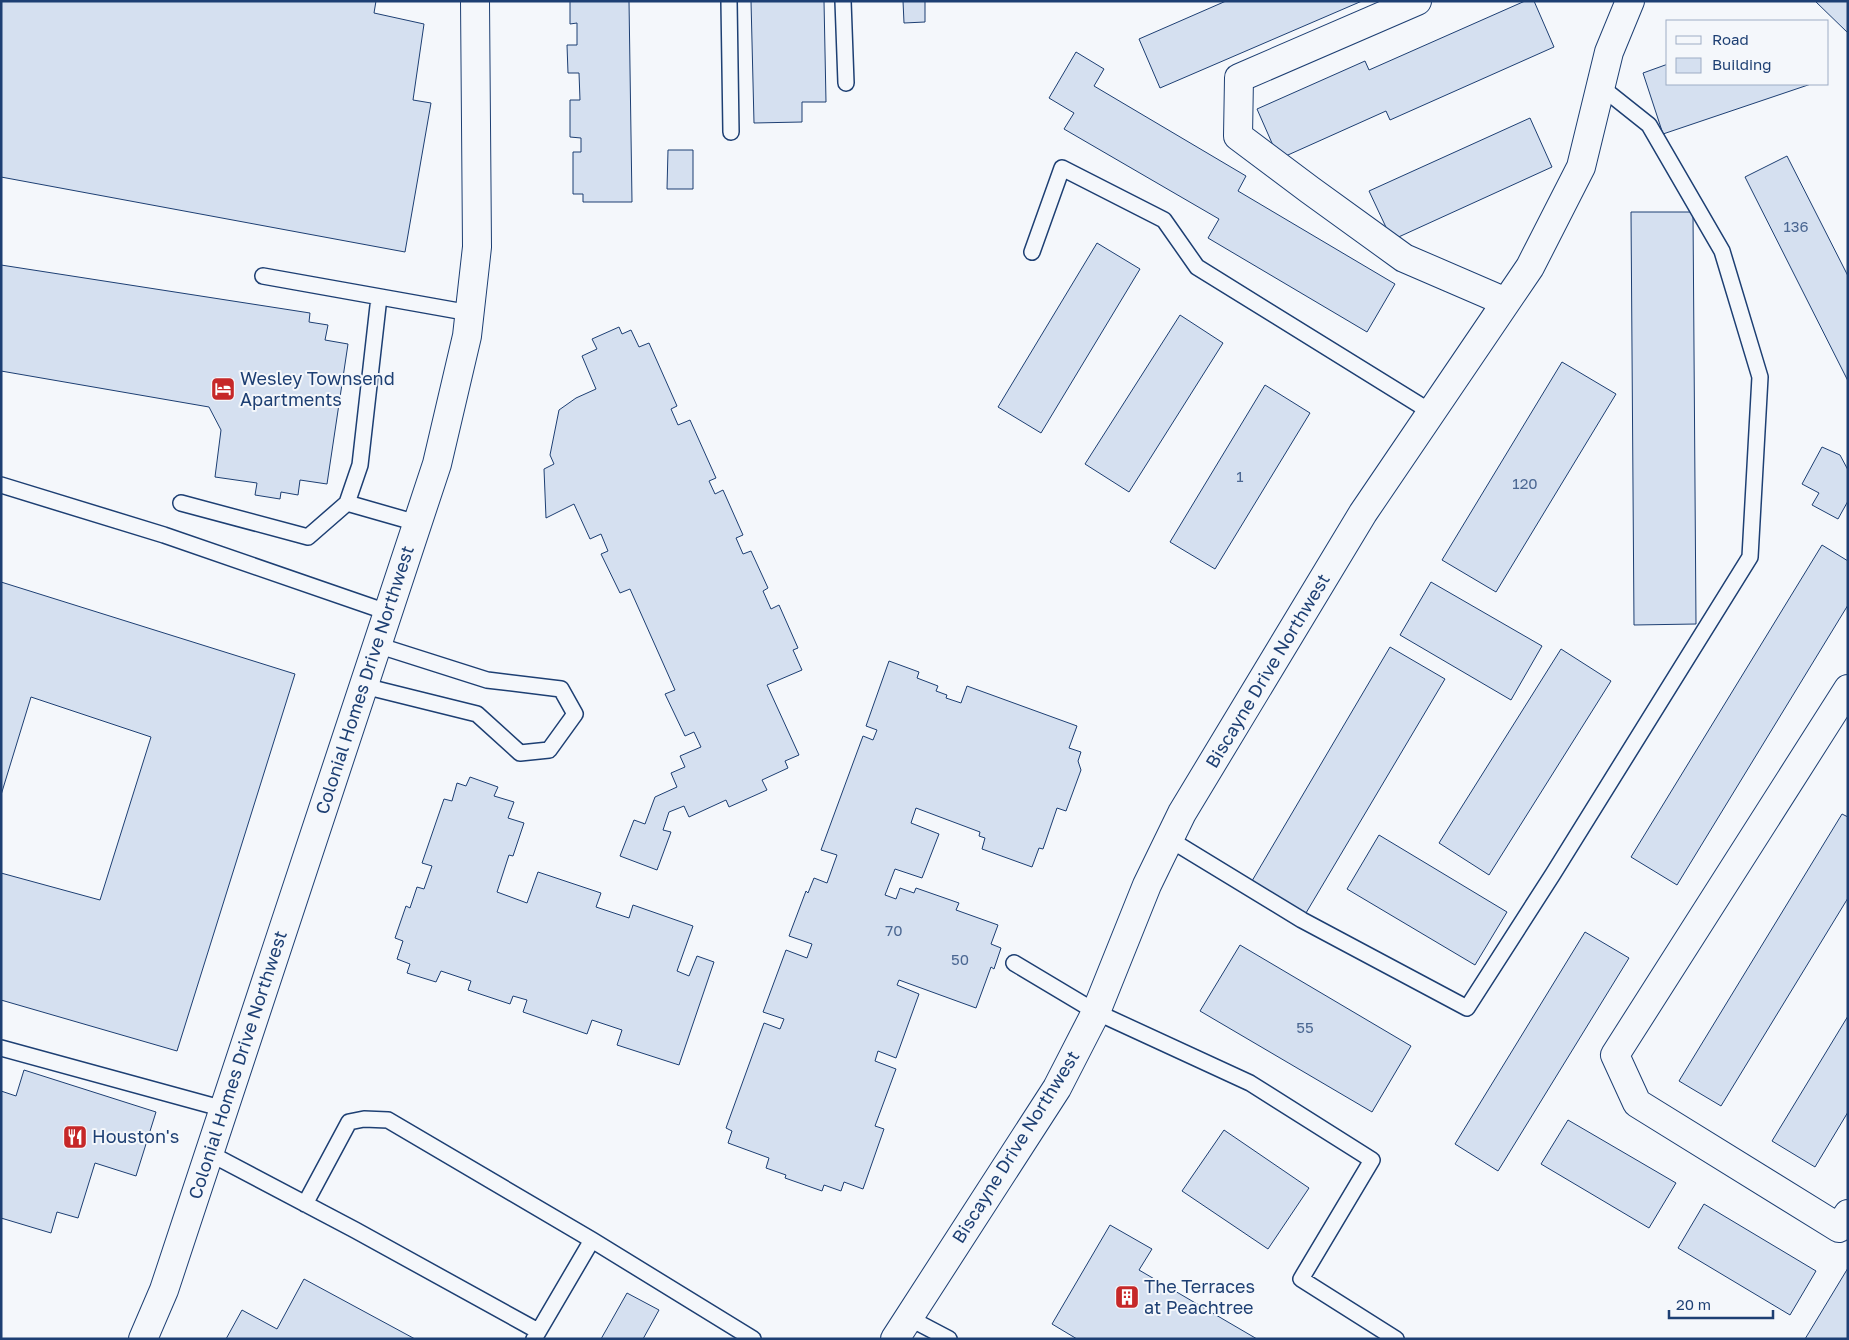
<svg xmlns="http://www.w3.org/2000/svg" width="1849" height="1340" font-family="'Golos Text',sans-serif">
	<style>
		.building { fill: #d5e0f0; stroke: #1d3f73 }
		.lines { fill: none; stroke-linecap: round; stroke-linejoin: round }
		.service-casing { stroke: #1d3f73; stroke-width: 18 }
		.minor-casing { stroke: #1d3f73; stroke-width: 30 }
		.service { stroke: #f4f7fb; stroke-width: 15 }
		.minor { stroke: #f4f7fb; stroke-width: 28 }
		.labels { text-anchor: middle; stroke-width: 4; stroke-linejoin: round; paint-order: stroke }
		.number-label { font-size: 15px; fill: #4b6792 }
		.poi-label { font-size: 18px; fill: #1d3f73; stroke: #f4f7fb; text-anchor: start }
		.street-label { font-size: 18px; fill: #1d3f73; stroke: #f4f7fb }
	</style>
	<rect width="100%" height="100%" fill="#f4f7fb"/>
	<path class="building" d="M1,1H376L374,13L424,24L413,100L431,103L405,252L1,177Z
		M570,1H629L632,202H583V194H573V152H581V138L570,137V100H580L579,73H568L567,45H577V23L570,24Z
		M751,1H824L826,102H802V122L754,123Z
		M903,1H925V22L904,23Z
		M1226,1H1362L1160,88L1139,39Z
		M1525,1H1534L1554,47L1390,120L1386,111L1279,159L1257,109L1365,61L1369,70Z
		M1815,1H1848V33Z
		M1076,52L1104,69L1094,86L1246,176L1238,191L1395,284L1367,332L1208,238L1219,219L1064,129L1074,113L1049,98Z
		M1668,64V84H1811L1663,134L1643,73Z
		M1530,118L1552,167L1392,240L1369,191Z
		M668,150H693V189H667Z
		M1787,156L1848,276V381L1745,177Z
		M1631,212H1693L1696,624L1634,625Z
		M1097,243L1140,269L1041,433L998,407Z
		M1,265L310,313L309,322L328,325L325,340L348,344L327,484L300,480L298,495L281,492L280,499L255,495L257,483L215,477L221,430L209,407L1,371Z
		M1180,315L1223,343L1129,492L1085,464Z
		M619,327L622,334L631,330L639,347L649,343L677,406L671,409L678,425L690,420L716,478L709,481L715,494L723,490L743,535L736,538L743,554L751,551L768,588L763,591L771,609L779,605L798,648L793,650L802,670L767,685L799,755L785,761L788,768L762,780L767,790L729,807L726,800L689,817L684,806L669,812L663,830L671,832L657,870L620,856L634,820L645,824L655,797L677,787L671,773L685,767L680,756L701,747L694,732L685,736L665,694L675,690L630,589L620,593L601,554L608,551L601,534L590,539L574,504L546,518L544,469L554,464L550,455L559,410L576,398L596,389L582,356L597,349L592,339Z
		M1562,362L1616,394L1496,592L1442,560Z
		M1265,385L1310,413L1215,569L1170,542Z
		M1822,447L1840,455L1848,470V501L1838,519L1812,505L1819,493L1802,484Z
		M1822,545L1848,561V605L1677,885L1631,857Z
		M1,582L295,674L177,1051L1,1000V873L100,900L151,737L31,697L1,795Z
		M1431,582L1542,646L1511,700L1400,635Z
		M1390,647L1445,679L1303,918L1249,886Z
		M1561,649L1611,681L1489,875L1439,843Z
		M889,661L919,672L917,678L938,686L936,691L947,695L946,698L961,703L967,686L1077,726L1069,748L1081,752L1078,761L1081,770L1066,811L1057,808L1043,849L1039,848L1032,867L982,849L985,838L979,836L980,832L916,808L911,823L939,834L922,878L895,869L885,895L896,899L900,888L914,893L916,888L959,903L956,910L998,925L991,944L1001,948L994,969L991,967L976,1008L899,980L897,985L919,994L896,1058L878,1051L875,1061L896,1069L875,1126L884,1129L863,1189L844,1182L841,1191L824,1185L822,1191L785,1178L786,1175L766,1168L769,1158L728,1143L732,1131L726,1128L764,1023L780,1029L784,1019L763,1012L786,950L807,958L812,944L789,936L806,891L808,893L814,878L827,883L837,855L821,850L863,736L873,740L877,730L866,726Z
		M470,777L498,787L494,796L514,802L508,818L524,823L513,856L509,855L497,892L527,903L538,872L601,893L596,907L629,918L633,905L693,926L677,971L689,976L697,956L714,962L679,1065L617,1045L622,1030L592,1020L587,1034L523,1012L527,1000L513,996L510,1004L468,990L471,981L441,971L436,982L407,973L410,964L397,959L403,941L395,938L406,906L410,908L417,887L424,889L432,866L422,863L444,799L452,801L457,783L466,786Z
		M1842,814L1848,817V898L1721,1106L1679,1081Z
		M1379,835L1507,912L1475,965L1347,889Z
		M1585,932L1629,958L1498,1171L1455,1144Z
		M1240,945L1411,1046L1372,1112L1200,1011Z
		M1848,1016V1112L1815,1167L1772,1141Z
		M24,1070L156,1112L136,1176L95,1163L78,1218L57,1212L51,1233L1,1218V1091L16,1096Z
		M1568,1120L1676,1183L1649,1228L1541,1164Z
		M1224,1130L1309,1188L1268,1249L1182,1191Z
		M1704,1204L1816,1271L1790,1315L1678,1248Z
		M1110,1225L1152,1249L1139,1270L1257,1339H1077L1052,1324Z
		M1848,1268V1339H1805Z
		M304,1279L415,1339H226L242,1310L277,1329Z
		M627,1293L659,1310L643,1339H601Z"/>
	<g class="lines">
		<defs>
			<path id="service" d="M729,1L731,132
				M843,1L846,83
				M1032,252L1062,168L1164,220L1197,267L1431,412
				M263,276L470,313
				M1,485L164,535L387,612
				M181,503L308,537L347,503L360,465L379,297
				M347,503L417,523
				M364,686L477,714L520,753L549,750L575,714L561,689L487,680L377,645
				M1169,839L1302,920L1467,1008L1553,874L1750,557L1760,377L1722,251L1649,125L1600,86
				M1014,963L1096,1012L1250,1083L1372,1160L1301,1279L1396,1339
				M1,1048L224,1109
				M209,1153L355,1230L538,1331
				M305,1204L349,1122L364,1119L388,1120L592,1240L753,1339
				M909,1318L949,1339
				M534,1339L592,1240"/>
			<path id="minor" d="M1417,1L1239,78L1238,136L1310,190L1404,258L1506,302
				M1848,689L1615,1055L1637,1103L1839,1228L1848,1214
				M143,1339L164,1290L437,464L467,336L477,247L475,1
				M895,1339L1057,1088L1096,1012L1147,885L1182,813L1363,513L1530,267L1581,167L1609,52L1630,1"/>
		</defs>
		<use href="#service" class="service-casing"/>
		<use href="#minor" class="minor-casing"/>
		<use href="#service" class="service"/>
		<use href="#minor" class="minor"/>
	</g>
	<defs>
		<symbol id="hotel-square" viewBox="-11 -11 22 22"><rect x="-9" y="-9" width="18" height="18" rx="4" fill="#c62828" stroke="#f4f7fb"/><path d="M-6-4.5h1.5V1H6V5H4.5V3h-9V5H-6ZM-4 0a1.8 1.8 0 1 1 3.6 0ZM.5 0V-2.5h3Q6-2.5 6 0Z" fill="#fff"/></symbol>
		<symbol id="restaurant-square" viewBox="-11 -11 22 22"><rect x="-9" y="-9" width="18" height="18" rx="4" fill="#c62828" stroke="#f4f7fb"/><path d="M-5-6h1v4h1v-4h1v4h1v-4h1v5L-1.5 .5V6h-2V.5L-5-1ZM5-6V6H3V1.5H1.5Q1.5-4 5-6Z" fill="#fff"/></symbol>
		<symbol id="building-square" viewBox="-11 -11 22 22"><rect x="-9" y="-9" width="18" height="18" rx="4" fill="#c62828" stroke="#f4f7fb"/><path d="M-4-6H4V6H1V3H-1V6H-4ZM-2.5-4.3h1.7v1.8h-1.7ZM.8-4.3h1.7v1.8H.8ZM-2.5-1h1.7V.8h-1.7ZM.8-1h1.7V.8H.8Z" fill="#fff"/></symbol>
	</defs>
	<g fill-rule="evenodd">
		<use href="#hotel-square" x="209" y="375" width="28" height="28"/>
		<use href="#restaurant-square" x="61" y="1123" width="28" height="28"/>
		<use href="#building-square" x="1113" y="1283" width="28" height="28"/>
	</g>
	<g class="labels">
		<g class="number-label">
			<text x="1796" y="232">136</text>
			<text x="1240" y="482">1</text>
			<text x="1525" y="489">120</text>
			<text x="894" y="936">70</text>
			<text x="960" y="965">50</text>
			<text x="1305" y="1033">55</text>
		</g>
		<g class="poi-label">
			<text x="240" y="385">Wesley Townsend<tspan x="240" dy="21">Apartments</tspan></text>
			<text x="92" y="1143">Houston's</text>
			<text x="1144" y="1293">The Terraces<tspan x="1144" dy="21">at Peachtree</tspan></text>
		</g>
		<g class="street-label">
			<text transform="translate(1268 671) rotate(-59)" y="6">Biscayne Drive Northwest</text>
			<text transform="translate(365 680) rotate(-72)" y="6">Colonial Homes Drive Northwest</text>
			<text transform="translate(238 1065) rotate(-72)" y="6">Colonial Homes Drive Northwest</text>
			<text transform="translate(1016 1147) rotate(-58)" y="6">Biscayne Drive Northwest</text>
		</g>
	</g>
	<rect width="1849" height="1340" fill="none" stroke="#1d3f73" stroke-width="5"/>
	<rect x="1666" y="20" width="162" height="65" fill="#f4f7fb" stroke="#9eadc5"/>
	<rect x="1676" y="36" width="25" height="8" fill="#f4f7fb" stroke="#9eadc5"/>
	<text x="1712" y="45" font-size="15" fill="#1d3f73">Road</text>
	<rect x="1676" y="58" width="25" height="15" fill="#d5e0f0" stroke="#9eadc5"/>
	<text x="1712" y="70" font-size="15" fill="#1d3f73">Building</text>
	<path d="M1669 1310v8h104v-8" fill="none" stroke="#1d3f73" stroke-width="2.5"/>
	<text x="1676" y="1310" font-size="15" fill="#1d3f73" stroke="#f4f7fb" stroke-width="4" paint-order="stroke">20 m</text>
</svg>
